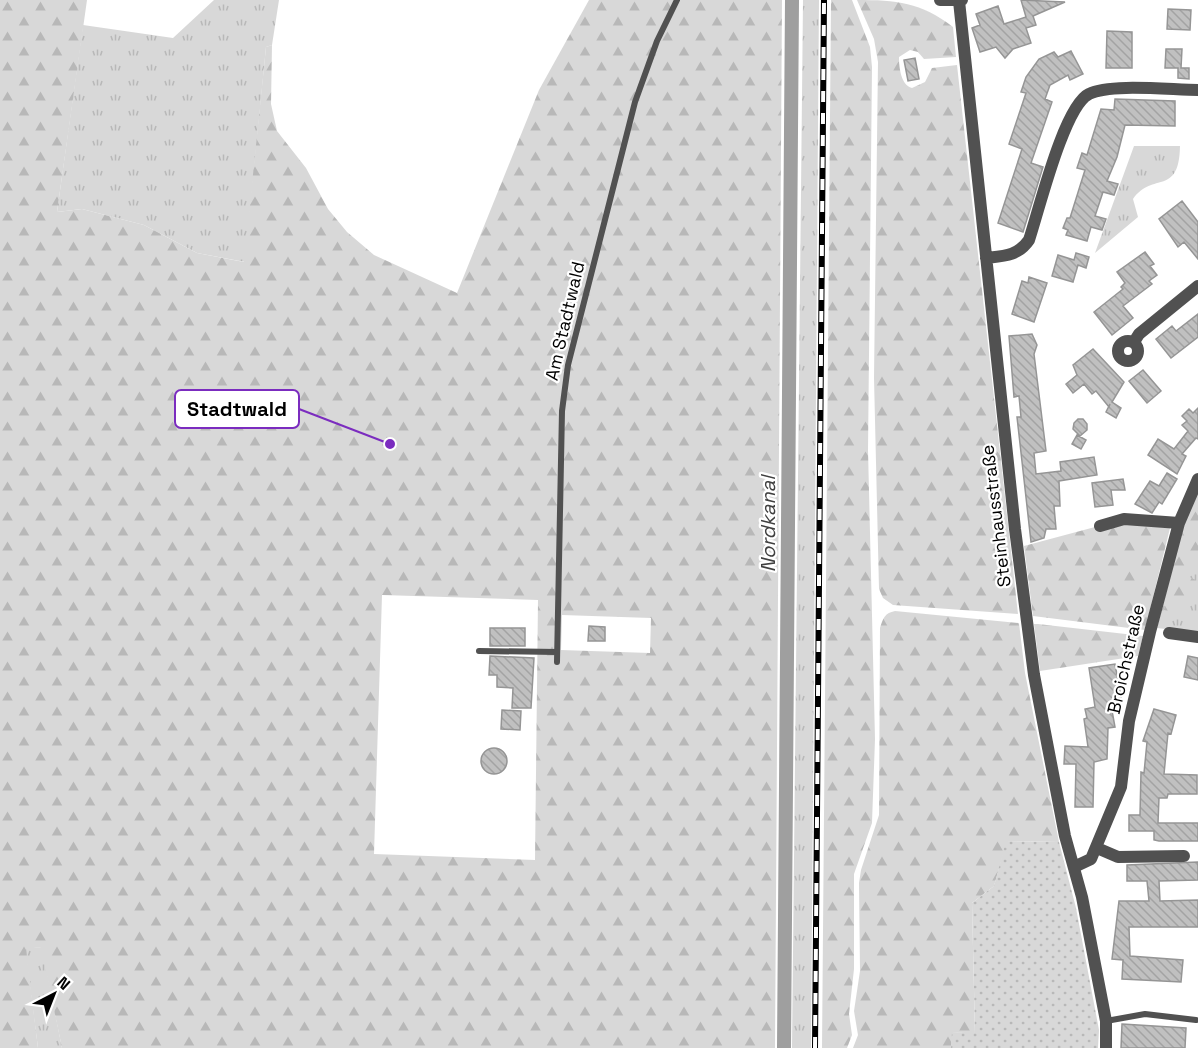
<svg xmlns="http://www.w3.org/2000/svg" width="1198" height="1048" font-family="'Space Grotesk',sans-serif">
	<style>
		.grass { fill: url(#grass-tufts) }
		.forest { fill: url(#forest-firs); fill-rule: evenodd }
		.garden { fill: url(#garden-dots) }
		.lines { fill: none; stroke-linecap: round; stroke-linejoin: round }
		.canal { stroke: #9f9f9f; stroke-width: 14 }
		.building { fill: url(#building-back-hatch); stroke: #959595; stroke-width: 1.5 }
		.lane { stroke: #515151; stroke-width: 6 }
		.street { stroke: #515151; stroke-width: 12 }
		.rail-casing { stroke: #000; stroke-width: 6 }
		.rail { stroke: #fff; stroke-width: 4; stroke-dasharray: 11; stroke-linecap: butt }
		.labels { text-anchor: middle; stroke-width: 4.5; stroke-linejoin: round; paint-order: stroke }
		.street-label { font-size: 18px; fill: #000; stroke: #fff }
		.water-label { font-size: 20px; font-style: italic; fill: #404040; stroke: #fff }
		.leader { fill: none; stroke: #7b2cbf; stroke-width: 2 }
		.callout-dot { fill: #7b2cbf; stroke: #fff; stroke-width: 2 }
		.callout { fill: #fff; stroke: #7b2cbf; stroke-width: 2 }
		.callout-label { font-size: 20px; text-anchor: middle; font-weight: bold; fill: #000 }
	</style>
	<defs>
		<pattern id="grass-tufts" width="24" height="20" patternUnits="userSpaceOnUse" patternTransform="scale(1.5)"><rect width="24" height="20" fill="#d8d8d8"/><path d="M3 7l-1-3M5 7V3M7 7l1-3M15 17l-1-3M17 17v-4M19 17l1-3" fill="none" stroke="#b8b8b8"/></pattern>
		<pattern id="forest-firs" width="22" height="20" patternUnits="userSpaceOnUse" patternTransform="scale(1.5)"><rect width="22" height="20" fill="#d8d8d8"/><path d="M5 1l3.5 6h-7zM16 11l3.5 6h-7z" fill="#b8b8b8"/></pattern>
		<pattern id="garden-dots" width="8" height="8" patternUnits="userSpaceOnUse" patternTransform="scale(1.5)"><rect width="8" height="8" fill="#d8d8d8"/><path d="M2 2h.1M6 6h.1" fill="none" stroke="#b8b8b8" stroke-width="1.8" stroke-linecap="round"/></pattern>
		<pattern id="building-back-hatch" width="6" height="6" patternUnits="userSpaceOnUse" patternTransform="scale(1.5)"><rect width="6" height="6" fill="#c0c0c0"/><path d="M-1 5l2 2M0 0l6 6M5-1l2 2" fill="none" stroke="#a3a3a3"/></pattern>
	</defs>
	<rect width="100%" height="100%" fill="#fff"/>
	<path class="grass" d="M214,0H279L272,45L266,47L245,262L197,253L144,225L82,209L57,212L83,25L173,38Z
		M803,0H819L811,1048H792Z
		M1134,146H1180C1179,197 1153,171 1133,199L1138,217L1095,253Z
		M1198,492V633L1157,628L1185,520Z
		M42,947L62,1048H38L25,948Z"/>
	<path class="forest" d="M0,0H87L57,212L82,209L144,225L197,253L244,262L266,47L272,45L271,104L277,131L306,168L328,209L347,232L374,255L457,293L539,90L589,0H782L775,1048H62L41,947L26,949L38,1048H0ZM382,595L538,600L535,860L374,854ZM562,615L651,618L650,653L561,650Z
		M831,0H852L870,47L872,67L868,450L875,739L872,823L854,874V969L849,1014L852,1035L847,1048H822Z
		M857,0C896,0 921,2 953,27L956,57L924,59L918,52L910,50L899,57C899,68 901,85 912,88L925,82L932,68L957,65L1018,614L893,605L883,598L879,589L874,378L878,62L874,39Z
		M1198,492V551L1194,569L1185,573L1172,571L1185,520Z
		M1122,523L1170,528L1145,630L1033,616L1024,546L1095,527Z
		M1191,578L1196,580C1198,597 1188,605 1176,615L1164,610L1170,579Z
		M895,611L1019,623L1025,673L1059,842L1007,841L994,886L972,903L975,1034L953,1032L951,1048H853L858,1035L854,1011L860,971L859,883L861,870L879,815L880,628C883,618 885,613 895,611Z
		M1034,624H1038L1143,636L1138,656L1040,671Z"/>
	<path class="garden" d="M1006,841L1059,842L1076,908L1099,1030L1098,1048H951L952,1032L975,1033L972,903L994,886Z"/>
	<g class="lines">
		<path class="canal" d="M784,1048L792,0"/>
	</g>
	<path class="building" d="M1021,0L1065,2L1033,16L1036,25L1026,28L1031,43L1013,49L1005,58L996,47L980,52L972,28L980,25L976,14L998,6L1004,24L1026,17Z
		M1168,9L1191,10L1190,30L1167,29Z
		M1107,31L1132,32V68H1106Z
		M1166,49H1182L1181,68H1189V79L1178,78V68H1165Z
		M1071,51L1083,74L1070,80L1068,75L1050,85L1045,99L1052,102L1031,163L1043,167L1023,232L998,223L1022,149L1009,144L1026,93L1021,92L1026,77L1039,59L1054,52L1058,57Z
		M915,58L919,79L908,81L904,60Z
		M1115,99L1175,101V126L1125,125L1117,157L1107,181L1118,184L1114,195L1103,192L1095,216L1106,219L1102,230L1091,227L1087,241L1066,235L1068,230L1063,228L1067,218H1070L1085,170L1077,168L1082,153L1087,155L1101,109L1114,110Z
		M1182,201L1198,222V259L1184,242L1178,247L1159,219Z
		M1145,252L1154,264L1150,266L1157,275L1149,281L1152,284L1123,306L1133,318L1112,335L1094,312L1123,289L1121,287L1125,283L1117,272Z
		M1076,253L1089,257L1086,268L1078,265L1073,282L1052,276L1058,255L1074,260Z
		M1029,277L1047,283L1034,322L1012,314L1022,281L1028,283Z
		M1198,314V337L1171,358L1156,339L1172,326L1176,331Z
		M1032,334L1037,345L1034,354L1046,451L1034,453L1036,474L1061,471L1060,462L1094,457L1097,475L1059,481L1060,506H1054L1056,529H1046L1044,538L1031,542L1017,417H1021L1019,396L1014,397L1009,336Z
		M1093,349L1124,382L1112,402L1121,408L1116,418L1106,412L1110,404L1109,407L1096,391L1092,394L1084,384L1073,393L1066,384L1077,375L1073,365Z
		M1143,370L1161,391L1147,403L1129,381Z
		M1198,408V439L1196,438L1182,454L1186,456L1177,474L1148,455L1158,439L1174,449L1188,431L1182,425L1187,421L1182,416L1189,409L1193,413Z
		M1078,419H1083L1087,424V430L1080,436L1073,429L1074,423Z
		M1077,435L1086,440L1081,449L1072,444Z
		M1167,473L1177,479L1162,504L1159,502L1152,513L1135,504L1150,481L1159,486Z
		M1123,479L1125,490H1111L1113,505L1095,507L1092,483Z
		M589,626L605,627V641H588Z
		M490,628H525V646H490Z
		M490,656L534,658L531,708H512L513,688L497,687V675H489Z
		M1188,656L1198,658V680L1184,677Z
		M1115,664L1122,703L1111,705L1115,727L1108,728L1107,759L1094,762L1093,807H1075L1076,764H1064L1065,746L1088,747L1084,719L1087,718L1085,709L1095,707L1089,668Z
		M1154,709L1176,715L1171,734L1168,733L1164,774L1197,775V794H1168L1167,798H1159L1158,823H1198V841H1159L1154,840V831H1129V815H1140L1141,772L1144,773L1147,742L1143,741Z
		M502,710L521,711L520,730L501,729Z
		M481 761a13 13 0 1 1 26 0a13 13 0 1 1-26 0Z
		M1198,862V880L1159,881L1160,901L1198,900V927H1129L1130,956L1183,960L1181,982L1122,979L1123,960L1112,959L1119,901H1149L1147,881H1127V865Z
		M1122,1024L1186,1028L1185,1048H1121Z"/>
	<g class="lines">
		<path class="lane" d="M479,651L557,652
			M557,662L562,411L568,365L635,102L657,41L677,0
			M1106,1021L1145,1014L1196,1020"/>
		<path class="street" d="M940,0H962
			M959,1L1015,529L1034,675L1065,836L1082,897L1106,1021V1048
			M986,258C1004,256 1018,256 1029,240C1039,210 1064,106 1089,94C1110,83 1172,90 1198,90
			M1118 351a10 10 0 1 1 20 0a10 10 0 1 1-20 0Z
			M1134,342L1139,334L1198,286
			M1100,526L1124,519L1179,523
			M1169,633L1198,637
			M1097,848L1118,857L1184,856
			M1074,867L1091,859L1121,787L1129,721L1150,632L1179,523L1198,479"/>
		<defs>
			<path id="rail" d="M815,1048L824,0"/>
		</defs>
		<use href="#rail" class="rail-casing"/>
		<use href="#rail" class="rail"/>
	</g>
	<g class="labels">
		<g class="street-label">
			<text transform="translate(565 321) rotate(-77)" y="6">Am Stadtwald</text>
			<text transform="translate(996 516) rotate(-97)" y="6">Steinhausstraße</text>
			<text transform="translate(1126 659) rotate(-77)" y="6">Broichstraße</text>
		</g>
		<g class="water-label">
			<text transform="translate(768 524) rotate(-90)" y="7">Nordkanal</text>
		</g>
	</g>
	<path class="leader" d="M390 444L299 409"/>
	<circle class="callout-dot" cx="390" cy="444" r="6"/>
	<rect class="callout" x="175" y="390" width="124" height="38" rx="6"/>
	<g class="callout-label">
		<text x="237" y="416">Stadtwald</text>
	</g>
	<g transform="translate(54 994) rotate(42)" stroke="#ffffff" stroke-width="4.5" paint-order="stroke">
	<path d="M0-4.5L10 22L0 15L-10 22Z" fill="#000000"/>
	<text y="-9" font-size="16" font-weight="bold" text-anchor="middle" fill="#000000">N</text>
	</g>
</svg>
